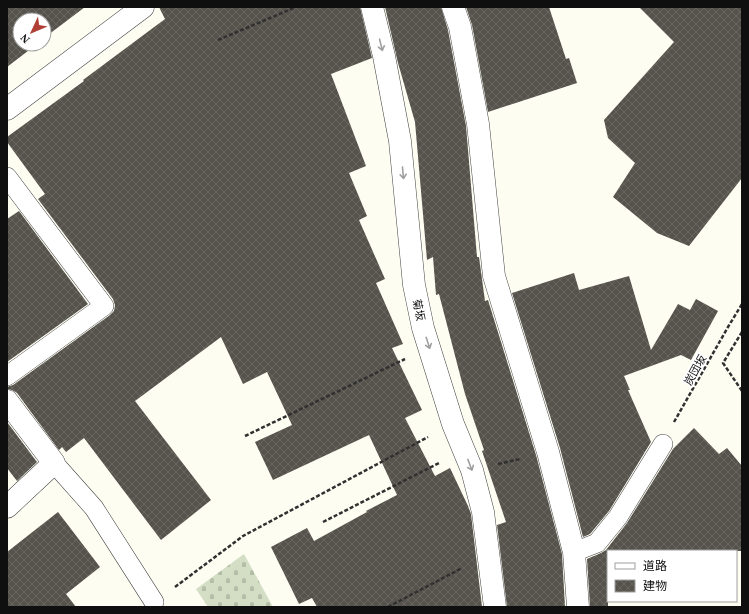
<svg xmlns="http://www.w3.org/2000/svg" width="749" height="614" font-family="'Times New Roman','Noto Sans JP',serif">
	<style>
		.cemetery { fill: url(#cemetery-stones) }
		.building { fill: url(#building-cross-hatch) }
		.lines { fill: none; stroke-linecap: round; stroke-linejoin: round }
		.service-casing { stroke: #424242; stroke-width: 20 }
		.minor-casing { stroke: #424242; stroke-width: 23 }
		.path { stroke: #313131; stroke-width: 2.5; stroke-dasharray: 4 2; stroke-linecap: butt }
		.service { stroke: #fff; stroke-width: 19 }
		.minor { stroke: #fff; stroke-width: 22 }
		.oneway { stroke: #9f9f9f }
		.labels { text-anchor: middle; stroke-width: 4; stroke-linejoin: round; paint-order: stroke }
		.street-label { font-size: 11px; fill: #0f0f0f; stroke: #fff }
	</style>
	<defs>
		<pattern id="cemetery-stones" width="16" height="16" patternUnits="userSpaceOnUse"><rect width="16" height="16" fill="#d3dec5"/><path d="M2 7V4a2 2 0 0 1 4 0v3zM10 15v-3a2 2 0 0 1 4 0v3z" fill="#b4bda8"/></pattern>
		<pattern id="building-cross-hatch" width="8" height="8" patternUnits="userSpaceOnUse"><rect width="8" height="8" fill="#56524c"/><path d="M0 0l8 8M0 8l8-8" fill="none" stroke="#696661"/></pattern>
	</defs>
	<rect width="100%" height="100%" fill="#fdfdf2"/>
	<path class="cemetery" d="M244,554L273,607H208L196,589Z"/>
	<path class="building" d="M7,7H85L44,38V20H20V44H37L7,67Z
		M159,7H360L372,58L331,74L366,166L349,173L367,216L359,220L385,279L376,283L403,344L392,348L422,410L405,418L435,476L450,468L468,506L471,514L482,607H317L312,598L299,604L271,547L307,528L314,541L367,512L366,511L397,495L369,435L273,480L255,442L292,425L267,372L243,384L221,337L135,401L211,500L161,540L84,438L66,452L62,447L59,450L17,393L12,390L7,389V387L13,385L110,315L114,311L115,305L113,299L38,199L45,194L7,142V137L84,81L83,80L165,19Z
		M385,7H441L448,30L466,126L477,257H479L485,301L488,300L536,455L562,554L565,607H507L497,525L506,522L482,451L484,450L465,394L439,294L436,295L433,257L427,260L415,122L398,63Z
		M466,7H549L566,59L569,58L577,83L488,112L472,25Z
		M639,7H742V178L689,246L657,233L613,197L635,163L608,138L604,120L674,42Z
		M19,211L88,304L7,362V219Z
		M574,273L579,290L629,276L651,350L678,304L690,310L696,299L718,311L691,360L681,355L624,376L630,390H628L651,442L609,511L590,534L583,537L560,448L512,293Z
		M7,422L37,462L17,481L7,468Z
		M694,428L719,454L727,448L742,466V551H608V607H590L587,559L601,553L606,550L627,523L673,449Z
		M58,512L100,567L66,594L76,607H7V552Z"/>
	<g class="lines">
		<defs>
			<path id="service" d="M7,177L104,306L7,376
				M54,463L94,508L154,602
				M574,552L597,543L618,517L663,444"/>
			<path id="minor" d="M372,7L384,56L400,141L414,285L423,328L453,424L472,470L483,512L495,607
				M453,7L460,27L478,124L494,276L548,452L574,552L578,607
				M7,109L143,7
				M7,401L54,463L7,507"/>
		</defs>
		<use href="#service" class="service-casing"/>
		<use href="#minor" class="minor-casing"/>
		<path class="path" d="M218,40L296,7
			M742,332L723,363L742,391
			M674,422L728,327L742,304
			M245,436L405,359
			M498,464L520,459
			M323,522L439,463
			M175,587L243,536L428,437
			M388,607L462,568"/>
		<use href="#service" class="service"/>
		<use href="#minor" class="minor"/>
	</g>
	<defs><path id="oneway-shaft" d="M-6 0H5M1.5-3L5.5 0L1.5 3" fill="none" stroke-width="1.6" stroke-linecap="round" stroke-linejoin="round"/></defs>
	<g class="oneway">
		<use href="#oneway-shaft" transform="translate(381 45) rotate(76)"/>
		<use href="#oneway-shaft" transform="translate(403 173) rotate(85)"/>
		<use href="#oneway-shaft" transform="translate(428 343) rotate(72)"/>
		<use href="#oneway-shaft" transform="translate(470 465) rotate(69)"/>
	</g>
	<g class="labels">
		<g class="street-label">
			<text transform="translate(419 310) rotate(78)" y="4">菊坂</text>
			<text transform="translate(695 370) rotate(-61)" y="4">炭団坂</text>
		</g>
	</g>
	<rect width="749" height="614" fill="none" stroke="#0f0f0f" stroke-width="16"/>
	<rect x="607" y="550" width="130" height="52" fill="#ffffff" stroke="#9f9f9f"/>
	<rect x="615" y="563" width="20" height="6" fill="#ffffff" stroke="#9f9f9f"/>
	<text x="643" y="570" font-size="12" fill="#0f0f0f">道路</text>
	<rect x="615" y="580" width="20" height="12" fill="url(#building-cross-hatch)" stroke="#9f9f9f"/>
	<text x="643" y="590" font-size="12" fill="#0f0f0f">建物</text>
	<g transform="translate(32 32) rotate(226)"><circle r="19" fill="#ffffff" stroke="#9f9f9f"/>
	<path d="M0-3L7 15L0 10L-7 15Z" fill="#b04036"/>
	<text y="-6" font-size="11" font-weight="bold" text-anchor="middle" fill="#0f0f0f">N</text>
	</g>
</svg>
